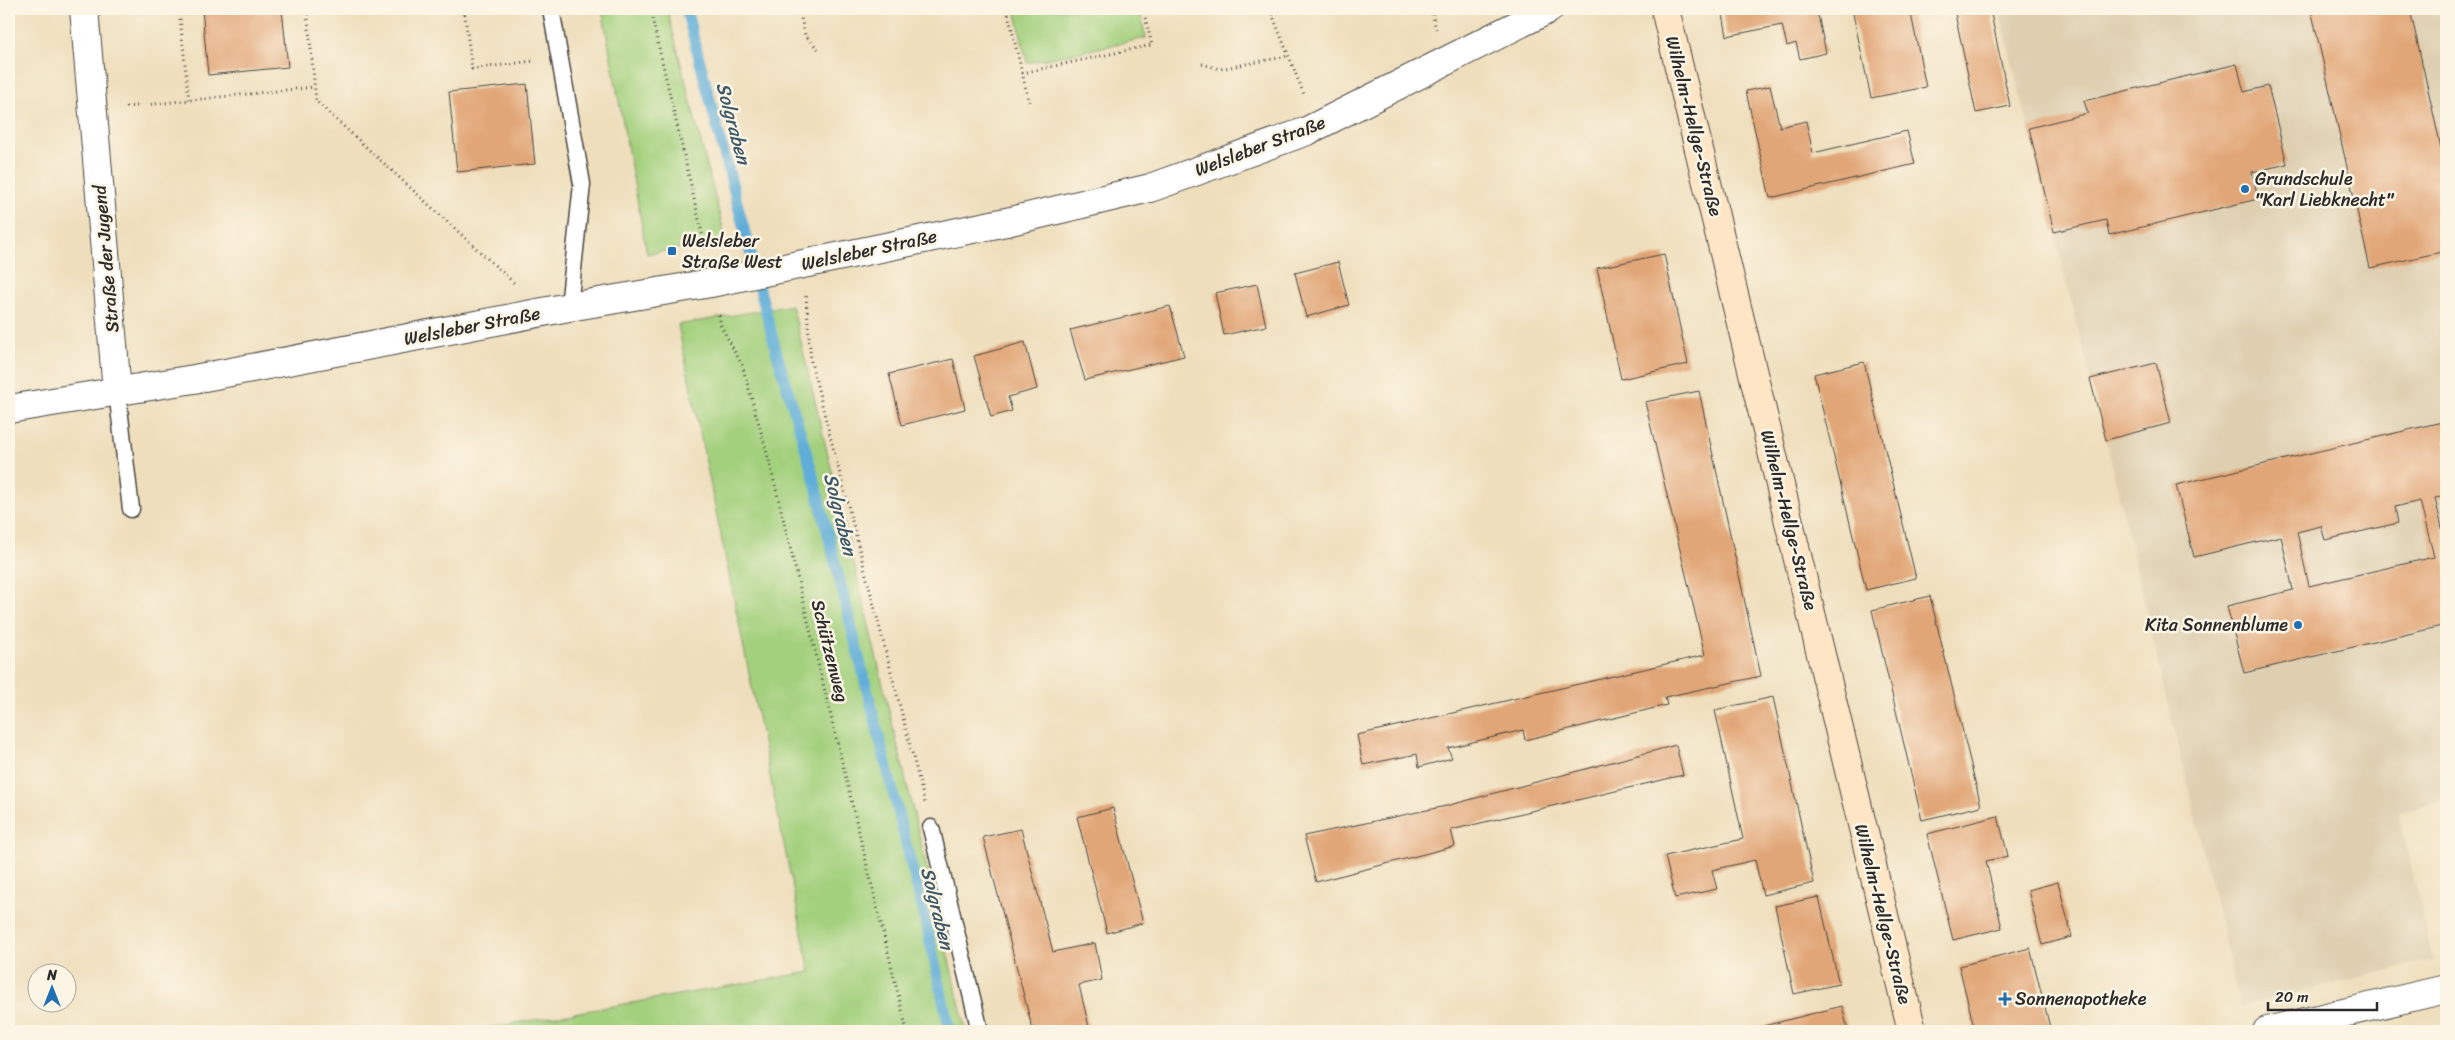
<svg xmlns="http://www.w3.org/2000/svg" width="2455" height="1040" font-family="Sriracha,sans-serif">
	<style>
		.built { fill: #decfb1 }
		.green { fill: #a3d07d; stroke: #677e54 }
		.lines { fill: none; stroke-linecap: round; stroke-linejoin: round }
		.stream { stroke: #5eadd8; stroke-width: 11 }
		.building { fill: #e1a677; fill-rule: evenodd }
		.service-casing { stroke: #484641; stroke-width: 19 }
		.minor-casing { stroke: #484641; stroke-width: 30 }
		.tertiary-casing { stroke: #484641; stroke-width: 30 }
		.secondary-casing { stroke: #484641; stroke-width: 30 }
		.path { stroke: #484641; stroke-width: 3; stroke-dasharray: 1 4; stroke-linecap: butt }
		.service { stroke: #fff; stroke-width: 16 }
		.minor { stroke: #fff; stroke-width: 28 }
		.tertiary { stroke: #fff; stroke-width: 28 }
		.secondary { stroke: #fee5c5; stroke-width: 28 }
		.poi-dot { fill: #1f6fb2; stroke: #fcf5e5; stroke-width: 2 }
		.labels { text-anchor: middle; stroke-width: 5; stroke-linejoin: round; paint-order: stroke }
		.street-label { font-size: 18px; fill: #2b2b2b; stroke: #fcf5e5 }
		.poi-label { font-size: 18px; fill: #2b2b2b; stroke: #fcf5e5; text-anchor: start }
		.water-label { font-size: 19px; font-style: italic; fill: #3d5868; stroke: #fcf5e5 }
	</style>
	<rect width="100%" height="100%" fill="#fcf5e5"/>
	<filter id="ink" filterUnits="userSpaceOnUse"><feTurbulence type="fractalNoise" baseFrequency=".02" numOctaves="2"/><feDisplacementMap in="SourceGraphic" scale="10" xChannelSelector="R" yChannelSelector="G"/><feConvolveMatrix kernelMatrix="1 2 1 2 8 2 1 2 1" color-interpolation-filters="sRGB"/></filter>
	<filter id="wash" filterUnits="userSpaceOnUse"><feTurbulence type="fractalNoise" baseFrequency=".0096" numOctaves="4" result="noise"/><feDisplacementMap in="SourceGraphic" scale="20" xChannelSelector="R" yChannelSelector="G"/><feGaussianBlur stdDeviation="1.12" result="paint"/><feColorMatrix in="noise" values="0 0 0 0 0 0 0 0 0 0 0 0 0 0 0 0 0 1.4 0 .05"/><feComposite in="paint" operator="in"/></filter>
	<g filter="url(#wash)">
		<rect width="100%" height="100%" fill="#eedebc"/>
		<path class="built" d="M1999,9H2446V801L2398,812L2433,960L2240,1006L2108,449Z"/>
		<path class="green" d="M602,9H667L726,240L647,254Z
			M1015,9H1139L1146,38L1027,63Z
			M792,305L966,1031H470L810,972L678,325Z"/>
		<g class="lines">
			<path class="stream" d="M686,9L777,354L812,471L925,919L950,1031"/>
		</g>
		<g id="blocks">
			<path class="building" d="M202,9H282L288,67L208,75Z
				M1722,9H1821L1817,10L1826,53L1800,59L1796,43L1787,46L1782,25L1727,36Z
				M1852,9H1910L1926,87L1871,98Z
				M1954,9H1990L2010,106L1976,113Z
				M2311,9H2410L2446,170V251L2370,268Z
				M2237,64L2244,92L2268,86L2287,164L2252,172L2258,199L2109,235L2106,220L2054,232L2029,128L2088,113L2084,101Z
				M527,84L535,164L457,172L449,92Z
				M1770,86L1780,127L1806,121L1813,153L1907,131L1915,164L1770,198L1746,91Z
				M1664,254L1688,364L1621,379L1597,268Z
				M1338,262L1349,305L1306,317L1295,273Z
				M1257,284L1266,326L1224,335L1215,293Z
				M1170,306L1184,356L1085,380L1070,330Z
				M1025,342L1037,389L1008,397L1012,411L991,417L974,356Z
				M953,359L965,409L902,425L889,374Z
				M1864,362L1916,578L1866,590L1814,374Z
				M2156,363L2171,423L2106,440L2090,379Z
				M1699,391L1761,676L1665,697L1667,705L1525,740L1523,730L1448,748L1452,758L1419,767L1417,754L1363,765L1357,735L1705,655L1645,402Z
				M2446,421V496L2435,498L2446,545V625L2244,673L2227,606L2293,590L2281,536L2194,557L2176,485ZM2420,501L2434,557L2309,586L2297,532L2321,526L2325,540L2398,523L2395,507Z
				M1930,596L1981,806L1922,820L1872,610Z
				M1773,697L1814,883L1763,895L1755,860L1712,870L1717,889L1675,898L1665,856L1743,839L1715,710Z
				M1676,745L1683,775L1451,830L1455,846L1316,882L1304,836L1446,806Z
				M1113,808L1143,923L1107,933L1077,817Z
				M1998,816L2008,856L1986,861L2002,928L1953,940L1927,834Z
				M1021,829L1053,952L1095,943L1102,980L1079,985L1090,1031H1033L983,837Z
				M2058,882L2072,937L2042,945L2028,890Z
				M1819,897L1839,984L1794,994L1775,906Z
				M2030,948L2051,1031H1975L1959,966Z
				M1842,1006L1848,1031H1744Z"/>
		</g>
	</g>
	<g filter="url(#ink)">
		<use href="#blocks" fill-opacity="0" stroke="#484641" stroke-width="1"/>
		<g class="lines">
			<defs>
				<path id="service" d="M551,9L582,184L569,307
					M117,391L131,509
					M931,828L980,1031"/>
				<path id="minor" d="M84,9L117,391
					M2267,1031L2446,989"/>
				<path id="tertiary" d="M9,409L194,379L569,307L711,283L1011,221L1150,188L1307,131L1549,9"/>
				<path id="secondary" d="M1665,9L1912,1031"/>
			</defs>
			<use href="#service" class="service-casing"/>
			<use href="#minor" class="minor-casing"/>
			<use href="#tertiary" class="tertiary-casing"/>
			<use href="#secondary" class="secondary-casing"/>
			<path class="path" d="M179,9L189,100
				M307,9L316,101L514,283
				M464,9L472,69L533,61
				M650,9L706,250
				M799,9L805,35L818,49
				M1007,9L1029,102
				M1270,9L1305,97
				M1431,9L1436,29
				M1273,14L1291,9
				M1202,64L1220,69L1288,56
				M1022,73L1152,45L1143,9
				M126,107L314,87
				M806,296L811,362L925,803
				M719,315L721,326L742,365L769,460L907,1031"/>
			<use href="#service" class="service"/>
			<use href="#minor" class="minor"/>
			<use href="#tertiary" class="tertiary"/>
			<use href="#secondary" class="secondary"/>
		</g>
	</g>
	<g class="poi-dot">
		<circle cx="2245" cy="189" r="5"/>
		<rect x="667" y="246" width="10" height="10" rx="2.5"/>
		<circle cx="2298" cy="625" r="5"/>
		<path d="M2002.5 991.5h5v5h5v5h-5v5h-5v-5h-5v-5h5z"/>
	</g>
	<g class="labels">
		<g class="street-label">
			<text transform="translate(1694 126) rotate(76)" y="6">Wilhelm-Hellge-Straße</text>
			<text transform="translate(1260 146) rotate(-21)" y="6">Welsleber Straße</text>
			<text transform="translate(869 250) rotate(-12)" y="6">Welsleber Straße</text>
			<text transform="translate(106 259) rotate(-95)" y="6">Straße der Jugend</text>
			<text transform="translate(472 326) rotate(-11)" y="6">Welsleber Straße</text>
			<text transform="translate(1789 520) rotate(76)" y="6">Wilhelm-Hellge-Straße</text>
			<text transform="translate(830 651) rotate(76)" y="6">Schützenweg</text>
			<text transform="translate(1883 914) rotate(76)" y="6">Wilhelm-Hellge-Straße</text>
		</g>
		<g class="poi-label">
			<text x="2255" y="185">Grundschule<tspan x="2255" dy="21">"Karl Liebknecht"</tspan></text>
			<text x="682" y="247">Welsleber<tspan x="682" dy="21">Straße West</tspan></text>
			<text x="2288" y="631" text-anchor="end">Kita Sonnenblume</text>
			<text x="2015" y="1005">Sonnenapotheke</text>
		</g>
		<g class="water-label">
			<text transform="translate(734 123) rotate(75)" y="7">Solgraben</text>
			<text transform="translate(841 514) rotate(76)" y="7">Solgraben</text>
			<text transform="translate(938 908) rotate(76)" y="7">Solgraben</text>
		</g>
	</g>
	<rect width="2455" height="1040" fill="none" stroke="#fcf5e5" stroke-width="30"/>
	<g transform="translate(52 988)"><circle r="24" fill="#fcf5e5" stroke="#a8a49b"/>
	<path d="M0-4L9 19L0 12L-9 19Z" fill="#1f6fb2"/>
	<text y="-8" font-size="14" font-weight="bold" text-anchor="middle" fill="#2b2b2b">N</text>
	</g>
	<path d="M2268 1002v8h109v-8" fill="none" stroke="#2b2b2b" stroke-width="2.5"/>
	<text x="2275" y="1002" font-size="15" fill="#2b2b2b" stroke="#fcf5e5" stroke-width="4" paint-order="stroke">20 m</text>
</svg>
